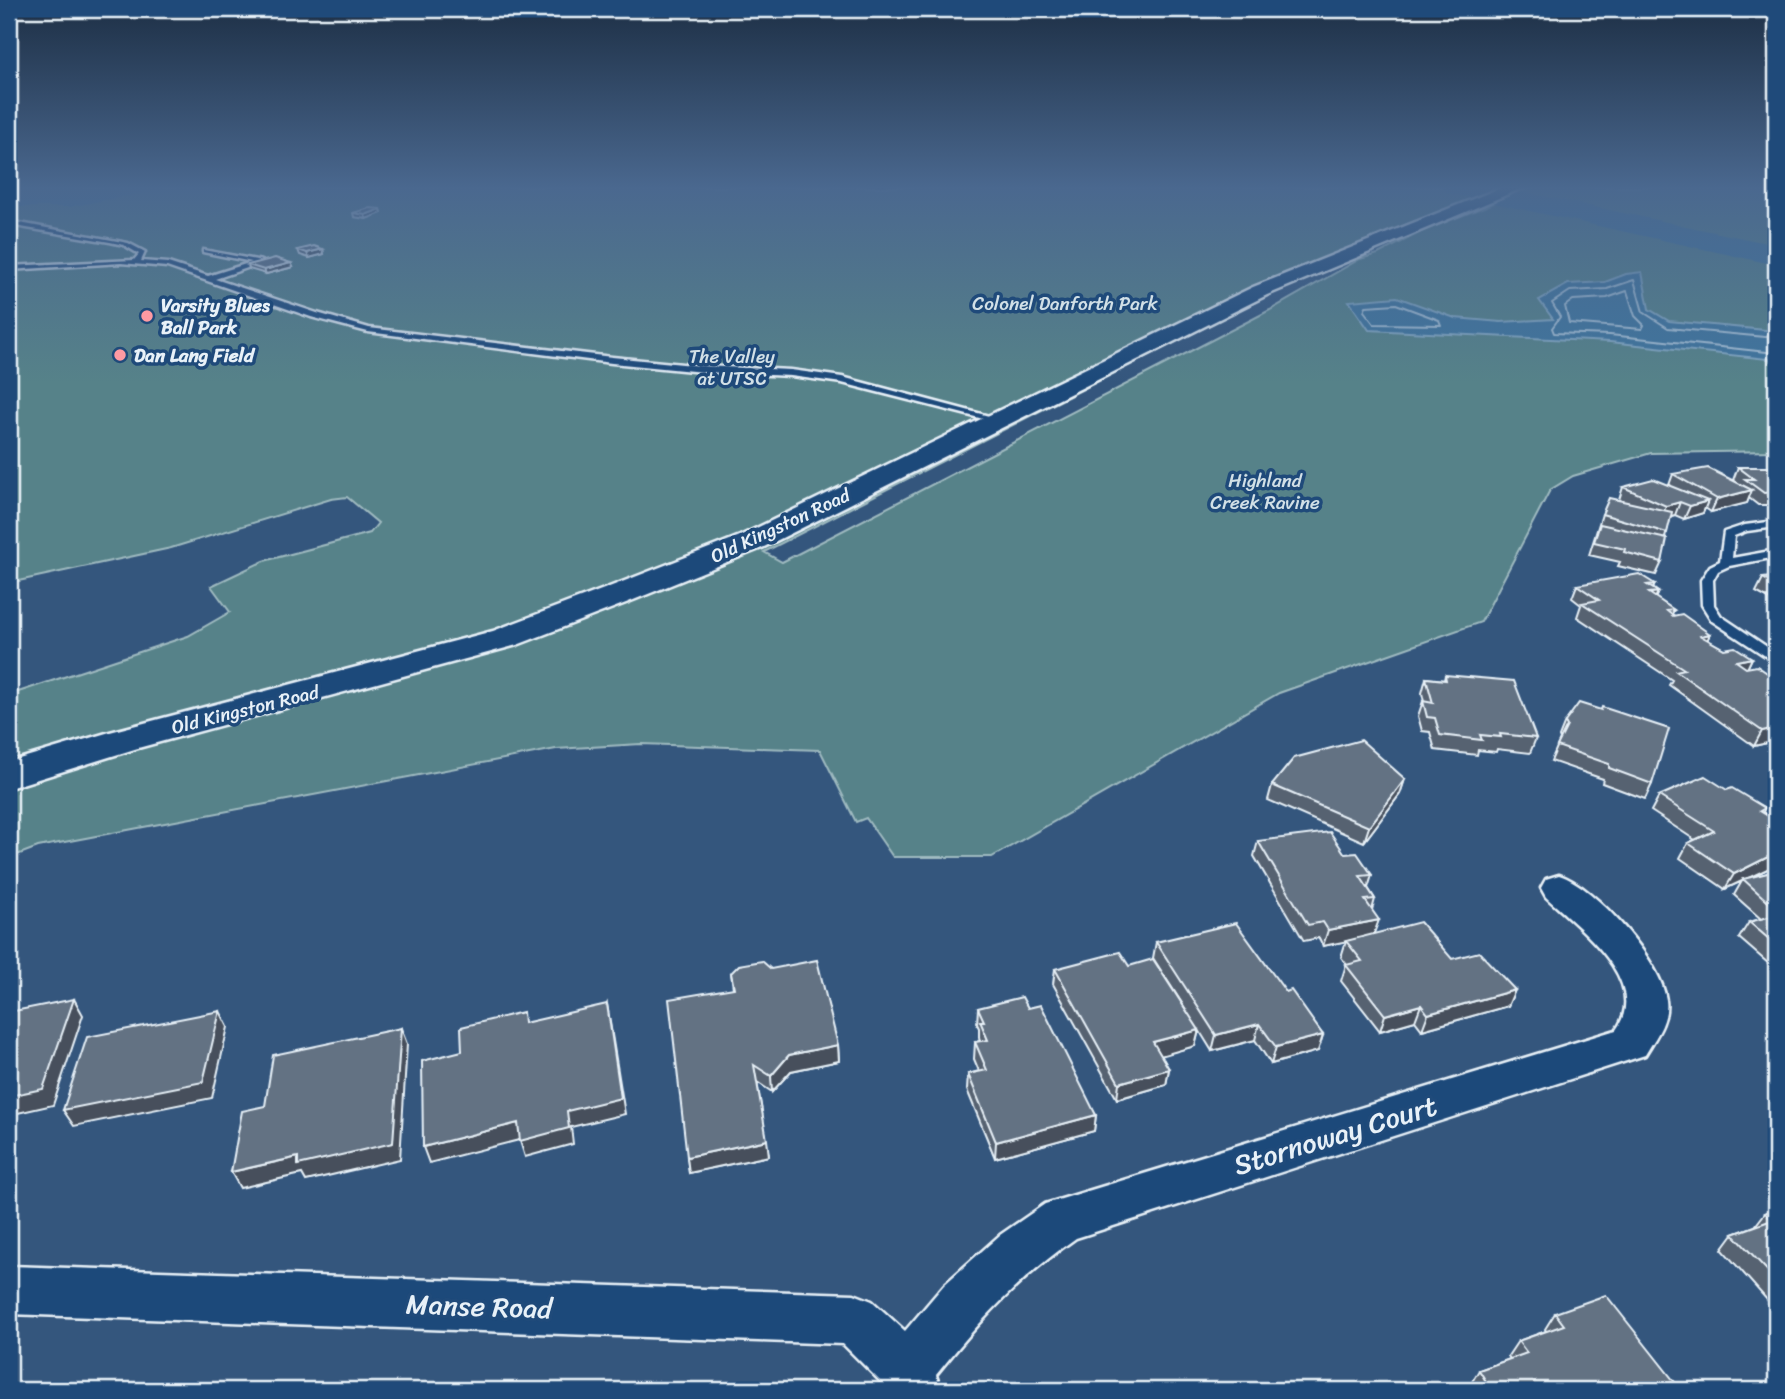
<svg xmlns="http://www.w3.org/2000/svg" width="1785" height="1399" font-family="Sriracha,sans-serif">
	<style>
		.green { fill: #568289; stroke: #9fbac0; stroke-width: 2 }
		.water { fill: #40759d; stroke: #83a7c1; stroke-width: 2 }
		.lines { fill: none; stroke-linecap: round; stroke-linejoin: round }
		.shore { stroke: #a5bfd4; stroke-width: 2 }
		.river { fill: #40759d; fill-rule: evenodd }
		.service-casing { stroke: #e8f1f8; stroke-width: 5 }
		.minor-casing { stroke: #e8f1f8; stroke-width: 5 }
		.tertiary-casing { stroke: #e8f1f8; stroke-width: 5 }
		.service { fill: #1f4a7a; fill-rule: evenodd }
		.minor { fill: #1f4a7a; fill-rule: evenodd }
		.tertiary { fill: #1f4a7a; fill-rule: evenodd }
		.wall { fill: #566271; stroke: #e8f1f8; stroke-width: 2 }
		.shaded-wall { fill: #46505c; stroke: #e8f1f8; stroke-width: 2 }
		.building { fill: #647283; stroke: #e8f1f8; stroke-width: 2 }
		.poi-dot { fill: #ff9aa2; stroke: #1f4a7a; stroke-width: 2.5 }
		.labels { text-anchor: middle; stroke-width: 7; stroke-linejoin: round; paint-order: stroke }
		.far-park-label { font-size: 19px; fill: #d2e0e7; stroke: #1f4a7a }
		.far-poi-label { font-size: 19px; font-weight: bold; fill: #e8f1f8; stroke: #1f4a7a; text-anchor: start }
		.far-street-label { font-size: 19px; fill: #e8f1f8; stroke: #1f4a7a }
		.near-street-label { font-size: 28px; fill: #e8f1f8; stroke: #1f4a7a }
	</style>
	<rect width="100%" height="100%" fill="#34567d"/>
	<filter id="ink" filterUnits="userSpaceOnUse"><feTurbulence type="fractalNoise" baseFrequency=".0143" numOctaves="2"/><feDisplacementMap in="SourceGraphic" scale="14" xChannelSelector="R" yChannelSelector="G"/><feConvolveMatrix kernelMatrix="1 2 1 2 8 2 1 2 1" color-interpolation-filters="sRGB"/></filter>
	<g filter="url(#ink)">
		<path class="green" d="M9,187H1503L1385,235L764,552L782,562L1270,310L1360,259L1378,254L1423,231L1535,187H1776V451L1651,453L1573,476L1550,490L1481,622L1279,693L992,857H893L866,818L856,822L820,750L641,744L556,749L38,847L9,858V695L188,636L230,612L211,586L264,561L370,533L378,523L347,497L331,499L171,548L9,583Z"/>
		<path class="water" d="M1642,272L1649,309L1669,321L1776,331V360L1610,342L1369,330L1349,301L1397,297L1455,318L1501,322L1553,319L1539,300L1568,284L1605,282L1626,274Z"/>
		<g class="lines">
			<path class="shore" d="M1627,291L1635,316L1644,325L1642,329L1569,323L1565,306L1573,300L1607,298Z
				M1396,304L1439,320L1441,325L1374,324L1364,311L1366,306Z
				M1776,338L1668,328L1643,312L1634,280L1607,289L1570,291L1552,303L1560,317L1552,328L1554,333L1610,335L1776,353"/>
			<path class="river" d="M146,187L142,193L69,207H9V189Z
				M1443,187H1499L1776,245V265L1457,195L1447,193Z"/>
			<defs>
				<path id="service" d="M9,221L128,243L145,252L141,261L168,263L208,276L252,262L203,252V250L262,261V263L215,279L317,313L369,328L612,357L703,366L791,370L842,377L1004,420L999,423L842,383L791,376L703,372L612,363L368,332L311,317L167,267L121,263L9,270V266L134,260L139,254L124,245L110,242L9,225Z
					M1776,521V527L1747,531L1734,536L1732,558L1776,550V557L1729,566L1718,571L1713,580L1714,605L1721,616L1776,653V663L1712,621L1702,605L1701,580L1710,566L1720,561L1724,532L1745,525Z"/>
				<path id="minor" d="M1559,875C1595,886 1662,962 1666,1000C1669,1021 1655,1038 1645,1055L1076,1238C1018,1279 980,1320 936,1375L941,1390H889L843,1344L9,1314V1266L854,1294L872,1301L905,1331L944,1285L1000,1235L1045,1204L1616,1030C1651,981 1579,928 1546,897L1541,888L1546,879Z"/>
				<path id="tertiary" d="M1503,187H1525L1267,295L762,548L626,603L517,645L138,748L9,788V762L110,732L493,631L604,589L740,536L1253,287Z"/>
			</defs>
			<use href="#service" class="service-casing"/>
			<use href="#minor" class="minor-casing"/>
			<use href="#tertiary" class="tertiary-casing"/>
			<use href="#service" class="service"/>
			<use href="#minor" class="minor"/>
			<use href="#tertiary" class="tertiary"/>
		</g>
		<path class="wall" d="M381,209L382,213L366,219L354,217L353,213Z
			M323,249L324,254L309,258L300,255L298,250Z
			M291,263L293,267L266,274L249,269L248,265Z
			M1738,467H1776V505H1758L1749,498L1747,503L1711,512L1705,508L1703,513L1684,519L1675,515L1671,516L1665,538L1662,562L1656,575L1618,566L1620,562L1589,555L1602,514L1619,500L1623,487L1669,485L1673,474L1736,482L1733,480Z
			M1776,577V603L1756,592L1763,578Z
			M1655,584L1653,588L1658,592L1655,598L1674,610L1672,614L1708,640L1724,649L1752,658L1747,668L1776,741L1754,746L1669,685L1672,680L1577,617L1581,605L1572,598L1577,585Z
			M1445,675L1536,738L1530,753L1497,749L1496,752L1478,750L1477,755L1435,750L1430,732L1422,731L1418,716L1423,701L1424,702L1422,693L1426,678L1444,680Z
			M1565,722L1652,784L1645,799L1602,783L1603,779L1551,761L1560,740L1559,737Z
			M1405,779L1400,794L1364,842L1268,800L1272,785Z
			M1727,790L1765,808L1763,812L1776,821V865L1748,878L1776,871V970L1739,938L1749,922L1761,919L1734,895L1742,881L1725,889L1680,858L1688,843L1695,840L1651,811L1659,796Z
			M1258,841L1345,854L1372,875L1368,888L1375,899L1372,910L1374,934L1452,959L1515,990L1508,1006L1422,1030L1415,1021L1380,1031L1341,981L1346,965H1347L1341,957L1346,941L1323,946L1319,938L1304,941L1254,856Z
			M1156,942L1286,992L1323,1035L1318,1051L1271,1064L1255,1040L1212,1051L1199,1030L1195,1046L1161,1055L1169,1069L1166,1085L1117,1099L1053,984L1055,969L1129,966L1187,1011L1153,958Z
			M731,973L838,1045L839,1061L791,1071L772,1092L757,1082L769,1156L689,1173L687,1157L733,988Z
			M978,1008H1028L1096,1115L1094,1131L995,1158L967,1090L968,1074L979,1071L974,1059L975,1042L980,1041L979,1037V1028L977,1024Z
			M1776,1209V1310L1722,1249L1733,1234L1755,1226L1765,1213Z
			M1555,1313L1681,1390L1472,1388L1470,1385L1479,1370L1510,1359L1508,1356L1518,1341L1546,1331L1545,1329Z"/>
		<path class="shaded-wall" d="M381,209L382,213L366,219L365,215Z
			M323,249L324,254L309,258L307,253Z
			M291,263L293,267L266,274L264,270Z
			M1752,490L1747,503L1711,512L1717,499Z
			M1708,501L1703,513L1684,519L1690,506Z
			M1680,502L1675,515L1660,519L1666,506Z
			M1655,584L1651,593L1658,592L1652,605L1647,585Z
			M1710,634L1704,648L1701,636Z
			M1752,658L1745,673L1736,661Z
			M1776,728V741L1754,746L1762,731Z
			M1405,779L1400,794L1364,842L1369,827Z
			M1776,853V865L1725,889L1734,874Z
			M1379,920L1373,936L1323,946L1328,930Z
			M1515,990L1508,1006L1422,1030L1428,1014Z
			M74,999L83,1015L53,1105L9,1115V1096Z
			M607,1004L625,1114L571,1127L573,1144L525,1157L520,1141L567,1111Z
			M1421,1005L1415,1021L1380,1031L1385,1015Z
			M220,1011L228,1027L212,1098L74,1126L63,1110Z
			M1259,1024L1255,1040L1212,1051L1216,1035Z
			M401,1028L407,1044L400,1159L306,1181L302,1174L240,1188L231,1172L298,1157Z
			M1199,1030L1195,1046L1150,1059L1153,1042Z
			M1323,1035L1318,1051L1271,1064L1276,1047Z
			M838,1045L839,1061L791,1071L772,1092L771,1076L789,1055Z
			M1169,1069L1166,1085L1117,1099L1119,1083Z
			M1096,1115L1094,1131L995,1158L996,1142Z
			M518,1123L523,1139L429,1163L423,1147Z
			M767,1140L769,1156L689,1173L687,1157Z"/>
		<path class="building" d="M370,208L381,209L365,215L353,213Z
			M314,246L323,249L307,253L298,250Z
			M275,258L291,263L264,270L248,265Z
			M1738,467H1776V492L1764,493L1745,479H1754Z
			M1708,468L1752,490L1717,499L1673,474Z
			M1653,479L1708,501L1690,506L1680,502L1666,506L1623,487Z
			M1609,498L1672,512L1667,533L1602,514Z
			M1600,524L1667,539L1662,562L1624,552L1625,549L1594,542Z
			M1639,574L1655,584L1647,585L1658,592L1649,593L1674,610L1667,611L1673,616L1682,614L1710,634L1701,636L1724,649L1735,647L1752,658L1736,661L1746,668L1757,666L1776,679V728L1762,731L1676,671L1684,669L1582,603L1599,600L1577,585Z
			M1776,577V586L1763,578Z
			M1445,675L1514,681L1536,738L1500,734L1501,737L1480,735L1482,740L1440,735L1435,718L1427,717L1423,701L1433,703L1426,678L1446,680Z
			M1579,703L1601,710L1602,707L1669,729L1652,784L1609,768V764L1557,746L1567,726L1565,722Z
			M1361,740L1405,779L1369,827L1272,785L1294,758Z
			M1705,776L1727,790L1732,788L1765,808L1760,811L1776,821V853L1734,874L1688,843L1714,831L1659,796Z
			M1330,832L1345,854L1357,853L1372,875L1360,876L1375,899L1365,900L1379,920L1328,930L1323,922L1308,925L1258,841Z
			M1776,871V909L1743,879Z
			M1776,915V945L1749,922Z
			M1420,922L1452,959L1479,952L1515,990L1428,1014L1421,1005L1385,1015L1346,965L1362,961L1346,941Z
			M1236,923L1286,992L1291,990L1323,1035L1276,1047L1259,1024L1216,1035L1156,942Z
			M1120,952L1129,966L1153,959L1199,1030L1153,1042L1169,1069L1119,1083L1055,969Z
			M817,960L838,1045L789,1055L771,1076L754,1065L767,1140L687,1157L669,999L734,988L731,973L739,965L762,961L771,969Z
			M1022,997L1028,1008L1041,1005L1096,1115L996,1142L968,1074L987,1070L975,1042L988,1040L980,1021H984L978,1008Z
			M74,999L43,1089L9,1096V1012Z
			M607,1004L621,1098L567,1111L569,1128L520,1141L518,1123L423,1147L422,1061L462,1051L461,1027L523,1012L524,1023Z
			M220,1011L203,1082L63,1110L87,1037Z
			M401,1028L393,1143L298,1165V1157L231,1172L242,1111L265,1106L273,1055Z
			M1776,1209V1280L1733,1234L1772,1220L1765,1213Z
			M1606,1295L1681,1390H1465L1487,1383L1479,1370L1527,1353L1518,1341L1564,1325L1555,1313Z"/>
	</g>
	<linearGradient id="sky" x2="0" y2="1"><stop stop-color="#1d2f45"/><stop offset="0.49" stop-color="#4a688f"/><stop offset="1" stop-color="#4a688f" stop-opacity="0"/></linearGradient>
	<rect width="1785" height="383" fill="url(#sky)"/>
	<g class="poi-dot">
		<circle cx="147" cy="316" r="7"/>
		<circle cx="120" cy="355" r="7"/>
	</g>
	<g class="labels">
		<g class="far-park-label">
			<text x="1065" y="310">Colonel Danforth Park</text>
			<text x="732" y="363">The Valley<tspan x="732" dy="22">at UTSC</tspan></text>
			<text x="1265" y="487">Highland<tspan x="1265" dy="22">Creek Ravine</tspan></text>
		</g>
		<g class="far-poi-label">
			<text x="161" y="312">Varsity Blues<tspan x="161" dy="22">Ball Park</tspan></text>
			<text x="134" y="362">Dan Lang Field</text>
		</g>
		<g class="far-street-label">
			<text transform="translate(780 525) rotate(-25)" y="7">Old Kingston Road</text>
			<text transform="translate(245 709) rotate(-14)" y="7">Old Kingston Road</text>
		</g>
		<g class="near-street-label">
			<text transform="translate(1335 1135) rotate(-17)" y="10">Stornoway Court</text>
			<text transform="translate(479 1306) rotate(2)" y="10">Manse Road</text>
		</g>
	</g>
	<rect width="1785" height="1399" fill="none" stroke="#1f4a7a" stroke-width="35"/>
	<rect x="18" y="18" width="1750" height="1364" fill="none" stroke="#e8f1f8" stroke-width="2.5" filter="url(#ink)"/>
</svg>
